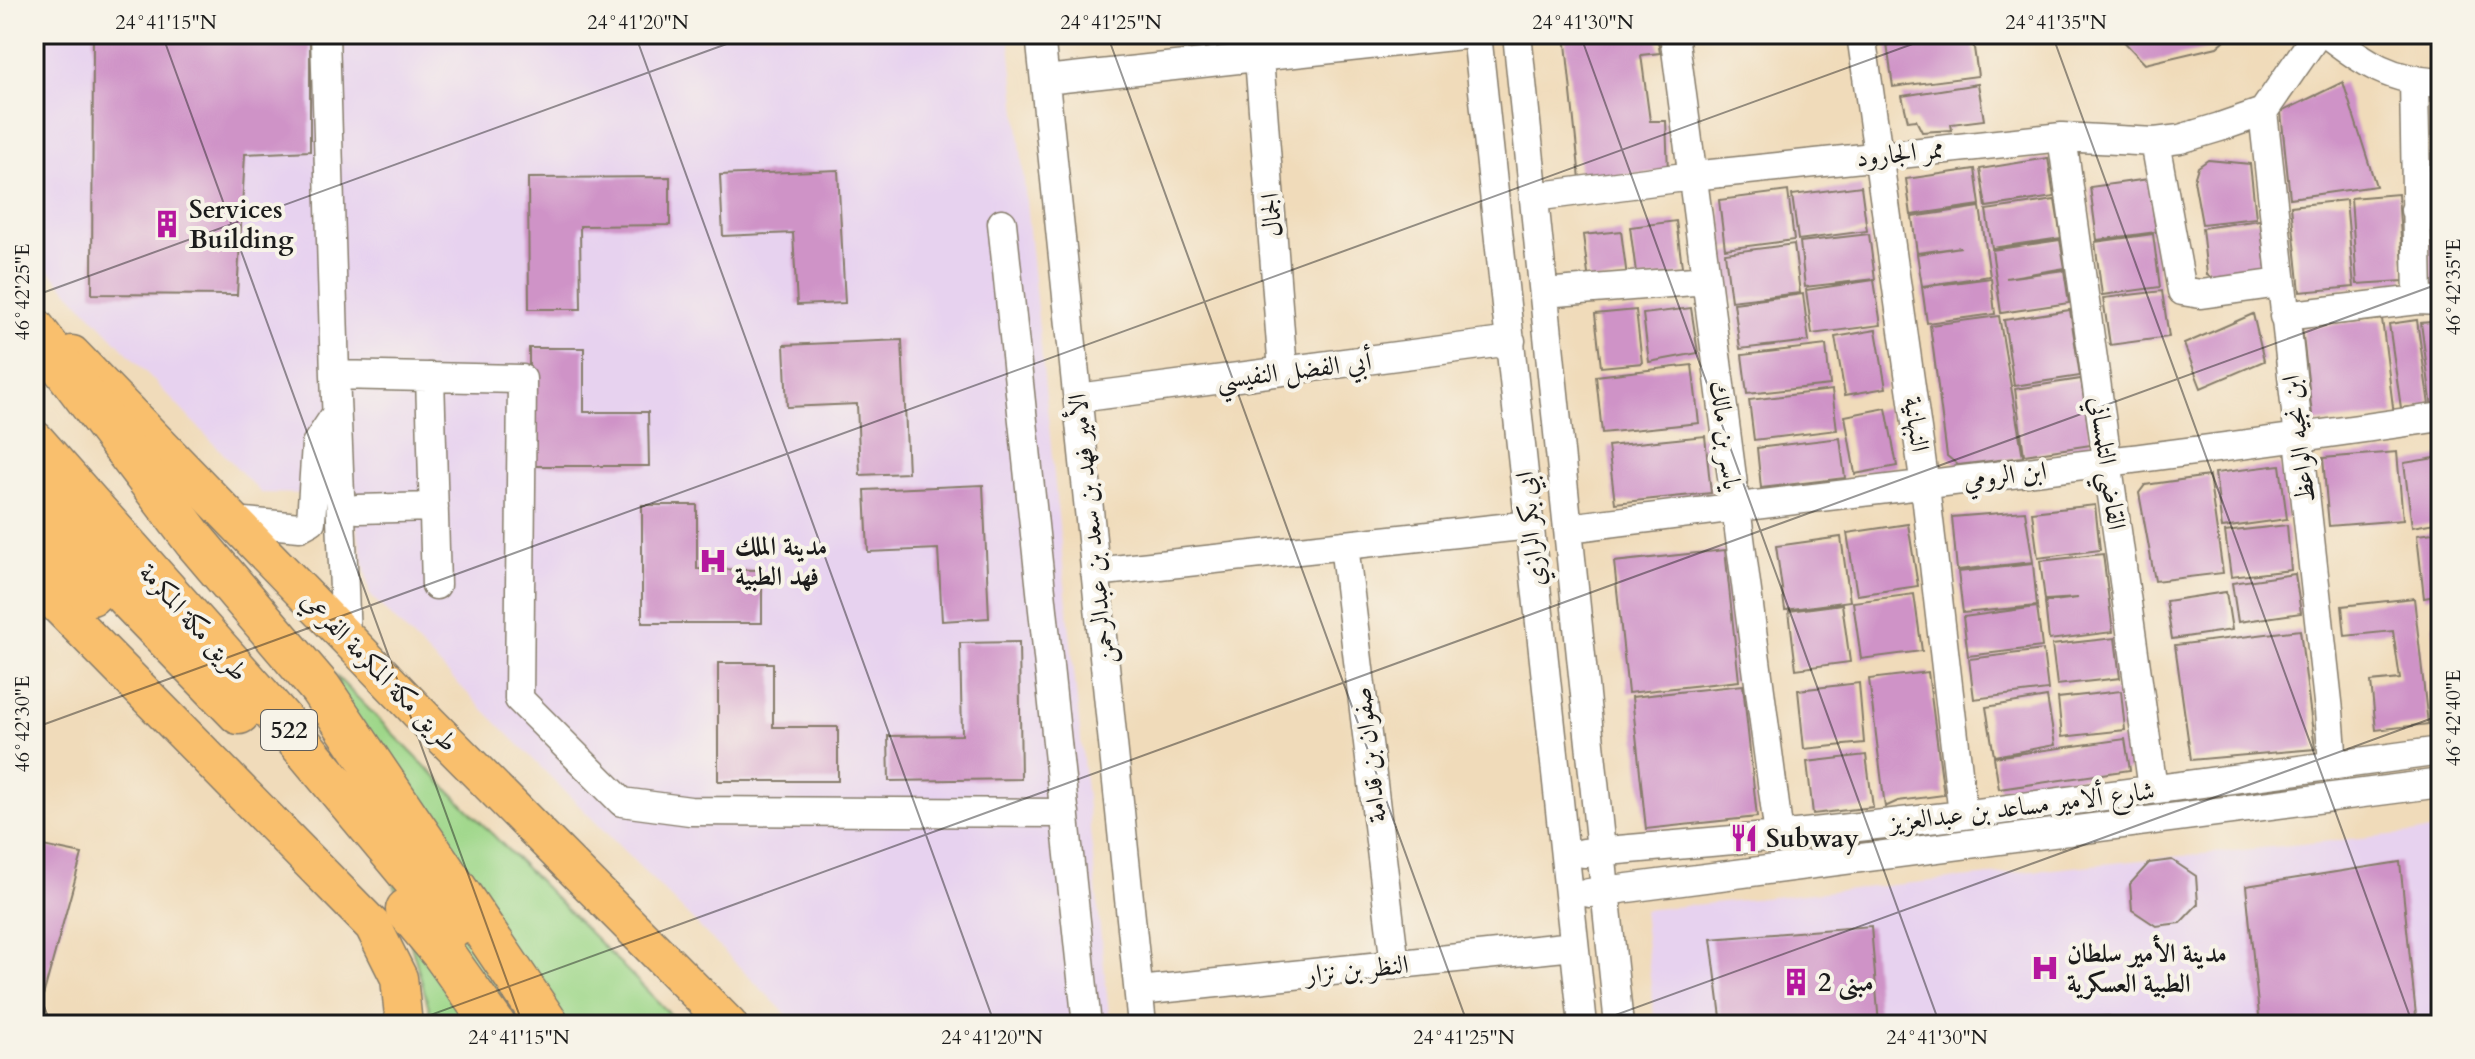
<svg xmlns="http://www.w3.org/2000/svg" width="2475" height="1059" font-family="Cardo,Amiri,serif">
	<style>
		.built { fill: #e7d2ef }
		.green { fill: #9ed789; stroke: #5d7a52; stroke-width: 2 }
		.building { fill: #cf93c7 }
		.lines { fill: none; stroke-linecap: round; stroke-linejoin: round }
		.minor-casing { stroke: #867c6b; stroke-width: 31 }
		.major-casing { stroke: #867c6b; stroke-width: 39 }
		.highway-casing { stroke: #867c6b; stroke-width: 45 }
		.minor { stroke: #fff; stroke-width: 28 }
		.major { stroke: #f9bf6d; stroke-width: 36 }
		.highway { stroke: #f9bf6d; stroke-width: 42 }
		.ticks { fill: none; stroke: #1c1c1c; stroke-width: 2; stroke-opacity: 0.45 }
		.labels { text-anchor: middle; stroke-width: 8; stroke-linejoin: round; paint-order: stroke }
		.shield { fill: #f7f3e8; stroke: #5e5c59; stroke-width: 2 }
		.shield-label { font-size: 24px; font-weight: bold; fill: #1c1c1c }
		.street-label { font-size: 26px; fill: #1c1c1c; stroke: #f7f3e8 }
		.poi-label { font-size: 26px; font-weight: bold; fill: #1c1c1c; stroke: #f7f3e8; text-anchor: start }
		.neatline { fill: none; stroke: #1c1c1c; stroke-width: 3 }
		.ticks-label { font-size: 20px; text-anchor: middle; fill: #1c1c1c }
	</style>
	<rect width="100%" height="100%" fill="#f7f3e8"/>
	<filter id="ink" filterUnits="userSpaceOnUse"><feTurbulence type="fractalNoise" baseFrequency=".0125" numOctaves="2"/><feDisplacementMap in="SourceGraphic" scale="16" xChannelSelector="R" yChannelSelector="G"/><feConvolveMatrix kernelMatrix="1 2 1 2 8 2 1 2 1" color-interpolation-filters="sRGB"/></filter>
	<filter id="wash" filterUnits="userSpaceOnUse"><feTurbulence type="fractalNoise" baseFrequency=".006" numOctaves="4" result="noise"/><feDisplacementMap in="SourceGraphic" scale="32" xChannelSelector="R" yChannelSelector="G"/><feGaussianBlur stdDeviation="1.8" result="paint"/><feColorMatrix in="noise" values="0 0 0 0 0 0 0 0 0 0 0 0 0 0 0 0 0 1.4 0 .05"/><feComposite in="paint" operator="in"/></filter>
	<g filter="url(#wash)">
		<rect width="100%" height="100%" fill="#f0dbba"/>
		<path class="built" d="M34,34H1009L1110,1025H797L370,595L357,527L340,501L328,494L261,493L34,255Z
			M2441,830V1025H1655L1643,910Z"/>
		<path class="green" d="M336,676L681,1025H428L431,1015Z"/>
		<g id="blocks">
			<path class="building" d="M93,34H310V151L245,154L237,295L92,294Z
				M1565,34H1657L1660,53L1641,55L1650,121H1666L1668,171L1580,179Z
				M1905,34H1972L1978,76L1893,87L1886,37Z
				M2117,34H2232L2217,47L2145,64Z
				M2343,82L2376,186L2290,198L2281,112Z
				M1978,84L1984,120L1951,124L1952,130L1922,132L1916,120L1908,121L1902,96Z
				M2048,158L2054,197L1986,207L1980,169Z
				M2208,160L2250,164L2256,218L2202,224L2194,180L2198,167Z
				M1975,169L1980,205L1911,215L1906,179Z
				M838,170L845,303L797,305L793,233L723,236L720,175Z
				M670,177V225L580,226L581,309H529L528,178Z
				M2149,179L2156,232L2097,240L2090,187Z
				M1861,186L1867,231L1798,240L1792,195Z
				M1788,191L1794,240L1725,249L1719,200Z
				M2398,194L2404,281L2357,284L2351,198Z
				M2055,200L2061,238L1992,248L1986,210Z
				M2346,200L2354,287L2300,292L2291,206Z
				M1980,207L1990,276L1922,286L1917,254L1961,247L1917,253L1912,217Z
				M2260,220L2267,277L2221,282L2207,275L2202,228Z
				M1676,221L1683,274L1637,280L1630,227Z
				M1621,231L1627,277L1589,282L1583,235Z
				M2438,232H2441V295L2431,289L2428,238Z
				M1869,234L1875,279L1805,287L1800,242Z
				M2153,234L2160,287L2102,295L2095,242Z
				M2060,240L2065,268L2006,278L2064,270L2069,303L2001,313L1992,250Z
				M1794,244L1800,293L1731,301L1725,253Z
				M1991,278L1995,314L1927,323L1922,287Z
				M1874,280L1881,325L1812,334L1806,290Z
				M2162,291L2169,337L2110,345L2103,298Z
				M1803,294L1809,341L1740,349L1734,303Z
				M1691,308L1698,353L1649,362L1643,314Z
				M1636,310L1642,363L1601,367L1595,314Z
				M2070,310L2080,376L2014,386L2004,320Z
				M2253,314L2264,361L2201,388L2184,344Z
				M1999,316L2023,457L1958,465L1947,456L1930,325Z
				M2382,319L2394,415L2313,423L2302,328Z
				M2417,320L2429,405L2401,408L2389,324Z
				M2441,321V407L2432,408L2421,323Z
				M1876,330L1886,388L1845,395L1835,337Z
				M902,340L908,473L860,475L857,404L787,407L784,345Z
				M1826,345L1830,385L1747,394L1742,355Z
				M529,348H584V412H648L649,466H529Z
				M1692,365L1699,423L1602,433L1596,376Z
				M2081,379L2091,445L2024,455L2015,389Z
				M1832,390L1837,430L1754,440L1749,400Z
				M1886,408L1897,466L1855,474L1845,416Z
				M1705,436L1711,493L1615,503L1608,446Z
				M1840,438L1845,478L1761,488L1757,448Z
				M2397,452L2403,520L2329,526L2323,458Z
				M2441,457V522L2412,527L2404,463Z
				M2280,465L2287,519L2222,528L2215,473Z
				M2209,476L2223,573L2155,581L2139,493L2145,485Z
				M983,485L989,618L942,621L938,549L868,552L865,490Z
				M642,505H697V569L762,570V623H642Z
				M2095,505L2100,550L2038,558L2032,512Z
				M2025,511L2033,562L1957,570L1952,517Z
				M1908,524L1918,586L1857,595L1847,533Z
				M2287,525L2291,570L2231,577L2225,532Z
				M2441,532V595L2424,598L2417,535Z
				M1841,537L1850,601L1785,610L1776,546Z
				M1725,550L1739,681L1628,693L1614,562Z
				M2103,554L2113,632L2049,640L2045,602L2078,598L2045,600L2040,561Z
				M2033,564L2037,606L1963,613L1958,572Z
				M2295,574L2301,613L2238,622L2232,583Z
				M2226,592L2232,630L2172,639L2166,601Z
				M1914,594L1922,651L1861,659L1853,602Z
				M2414,598L2428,724L2376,730L2371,682L2400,679L2393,631L2345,636L2342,606Z
				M1842,604L1850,662L1796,669L1789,611Z
				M2037,607L2042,647L1968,656L1963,617Z
				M2441,622V690L2439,691L2433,624Z
				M2300,630L2315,749L2191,760L2175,645Z
				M2115,638L2120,678L2057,685L2052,645Z
				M1019,642L1021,779L889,781L888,736L962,735L960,643Z
				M2043,650L2048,690L1974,699L1969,659Z
				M718,663H773V727H838V781H718Z
				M1928,672L1944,795L1898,801L1885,807L1869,679Z
				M1859,683L1864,743L1804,749L1798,690Z
				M1743,685L1757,817L1646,829L1632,697Z
				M2121,691L2125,730L2062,737L2058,698Z
				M2047,697L2055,745L1994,756L1986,707Z
				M2125,739L2130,770L1999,789L1994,757Z
				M1866,755L1873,807L1813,814L1807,762Z
				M34,844L82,854L35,1025H34Z
				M2172,860L2196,876L2198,904L2180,923L2156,926L2132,910L2130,884L2149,863Z
				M2400,862L2417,1025H2260L2246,886Z
				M1871,926L1879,1025H1722L1711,939Z
				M2109,1016L2120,1025H2024V1023Z"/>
		</g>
	</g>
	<g filter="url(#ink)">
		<use href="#blocks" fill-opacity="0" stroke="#867c6b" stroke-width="2"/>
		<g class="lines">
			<defs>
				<path id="minor" d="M325,34L335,375L346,637
					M1040,34L1142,1025
					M1477,34L1583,1025
					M1517,34L1619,1025
					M1674,34L1779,836
					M1861,34L1925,486L1963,815
					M2327,34C2367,64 2389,80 2441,83
					M1259,58L1283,371
					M1045,80L1471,34
					M2414,81L2418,300
					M2263,112L2329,711L2333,765
					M2263,112L2317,34
					M2062,137L2153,789
					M2155,142L2182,291L2201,294L2280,283
					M1534,197L1692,176L2062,137L2155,142L2180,139L2220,127L2263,112
					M2415,210L2441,211
					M1002,223L1087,1025
					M1544,293L1706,280
					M2284,316L2418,300L2441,301
					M335,375L522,379L519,699L622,802L690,811L1065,813
					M430,377L436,585
					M1078,398L1511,341
					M358,509L434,507
					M234,521L300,527L311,521L316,444L336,414
					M1568,528C1859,491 2151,460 2441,417
					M1344,545L1395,965
					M1095,572L1530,525
					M1584,853L1779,836L1963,815L2441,751
					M1589,893L2441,783
					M1139,991L1574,946"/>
				<path id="major" d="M72,354L429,723L729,1025
					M34,581L373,926L399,978L404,1025"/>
				<path id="highway" d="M34,329L195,541L320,688L548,1025
					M34,442L280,719L453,926
					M34,501L239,713
					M34,546L91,594
					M407,910L442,952L494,1025"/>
			</defs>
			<use href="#minor" class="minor-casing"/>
			<use href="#major" class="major-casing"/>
			<use href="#highway" class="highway-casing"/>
			<use href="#minor" class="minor"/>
			<use href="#major" class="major"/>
			<use href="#highway" class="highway"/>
		</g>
	</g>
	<path class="ticks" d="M162,34L523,1025M635,34L995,1025M1107,34L1468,1025M1580,34L1940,1025M2052,34L2413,1025M34,296L754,34M34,728L1940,34M34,979L51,1025M403,1025L2441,283M1588,1025L2441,715"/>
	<defs>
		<symbol id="building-bare" viewBox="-9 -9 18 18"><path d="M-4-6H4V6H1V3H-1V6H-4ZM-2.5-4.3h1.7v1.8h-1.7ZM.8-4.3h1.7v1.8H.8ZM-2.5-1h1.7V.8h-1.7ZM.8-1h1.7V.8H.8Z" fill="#b5179e" stroke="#f7f3e8" stroke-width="2.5" paint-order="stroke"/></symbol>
		<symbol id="hospital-bare" viewBox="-9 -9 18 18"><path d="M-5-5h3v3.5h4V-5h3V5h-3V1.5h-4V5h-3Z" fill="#b5179e" stroke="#f7f3e8" stroke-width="2.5" paint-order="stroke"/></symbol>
		<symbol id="restaurant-bare" viewBox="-9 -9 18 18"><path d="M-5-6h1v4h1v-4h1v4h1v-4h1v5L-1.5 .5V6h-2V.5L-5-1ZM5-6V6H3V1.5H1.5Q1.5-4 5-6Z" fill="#b5179e" stroke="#f7f3e8" stroke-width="2.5" paint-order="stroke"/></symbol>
	</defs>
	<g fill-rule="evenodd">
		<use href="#building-bare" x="147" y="204" width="40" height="40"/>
		<use href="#hospital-bare" x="693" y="541" width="40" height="40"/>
		<use href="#restaurant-bare" x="1724" y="818" width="40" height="40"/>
		<use href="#hospital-bare" x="2025" y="948" width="40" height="40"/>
		<use href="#building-bare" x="1776" y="962" width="40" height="40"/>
	</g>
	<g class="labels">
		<rect class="shield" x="261" y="710" width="56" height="40" rx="6"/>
		<g class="shield-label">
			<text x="289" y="738">522</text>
		</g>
		<g class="street-label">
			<text transform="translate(1900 153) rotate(-6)" y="9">ممر الجارود</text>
			<text transform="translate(1271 215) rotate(-94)" y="9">الجمال</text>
			<text transform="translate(1294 370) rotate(-7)" y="9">أبي الفضل النفيسي</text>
			<text transform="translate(1917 424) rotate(82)" y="9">النبهانية</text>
			<text transform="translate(1726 435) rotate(83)" y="9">ياسر بن مالك</text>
			<text transform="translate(2298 439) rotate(-97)" y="9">ابن نجيه الواعظ</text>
			<text transform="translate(2108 463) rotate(82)" y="9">القاضي التلمساني</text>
			<text transform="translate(2005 475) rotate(-7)" y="9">ابن الرومي</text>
			<text transform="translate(1091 529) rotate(-96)" y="9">الأمير فهد بن سعد بن عبدالرحمن</text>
			<text transform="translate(1530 529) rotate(-96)" y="9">ابي بكر الرازي</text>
			<text transform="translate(194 622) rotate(48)" y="9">طريق مكة المكرمة</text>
			<text transform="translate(380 671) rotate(46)" y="9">طريق مكة المكرمة الفرعي</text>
			<text transform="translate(1369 755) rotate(-97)" y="9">صفوان بن قدامة</text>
			<text transform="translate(2022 806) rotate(-7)" y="9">شارع ألامير مساعد بن عبدالعزيز</text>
			<text transform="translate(1357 969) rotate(-6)" y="9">النظر بن نزار</text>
		</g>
		<g class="poi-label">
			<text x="189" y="218">Services<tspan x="189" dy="30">Building</tspan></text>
			<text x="735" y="555">مدينة الملك<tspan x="735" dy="30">فهد الطبية</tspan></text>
			<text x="1766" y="847">Subway</text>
			<text x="2067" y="962">مدينة الأمير سلطان<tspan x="2067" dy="30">الطبية العسكرية</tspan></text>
			<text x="1818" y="991">مبنى 2</text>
		</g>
	</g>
	<rect width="2475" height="1059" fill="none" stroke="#f7f3e8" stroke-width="88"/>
	<rect x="44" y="44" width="2387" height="971" class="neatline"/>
	<g class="ticks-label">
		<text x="166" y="29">24°41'15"N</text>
		<text x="638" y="29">24°41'20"N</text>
		<text x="1111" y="29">24°41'25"N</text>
		<text x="1583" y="29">24°41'30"N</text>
		<text x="2056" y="29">24°41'35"N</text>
		<text transform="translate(2453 287) rotate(-90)" y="7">46°42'35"E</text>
		<text transform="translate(22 292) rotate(-90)" y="7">46°42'25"E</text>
		<text transform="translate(2453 718) rotate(-90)" y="7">46°42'40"E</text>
		<text transform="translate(22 724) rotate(-90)" y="7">46°42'30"E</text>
		<text x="519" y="1044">24°41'15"N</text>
		<text x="992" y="1044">24°41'20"N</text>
		<text x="1464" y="1044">24°41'25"N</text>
		<text x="1937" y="1044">24°41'30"N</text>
	</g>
</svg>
